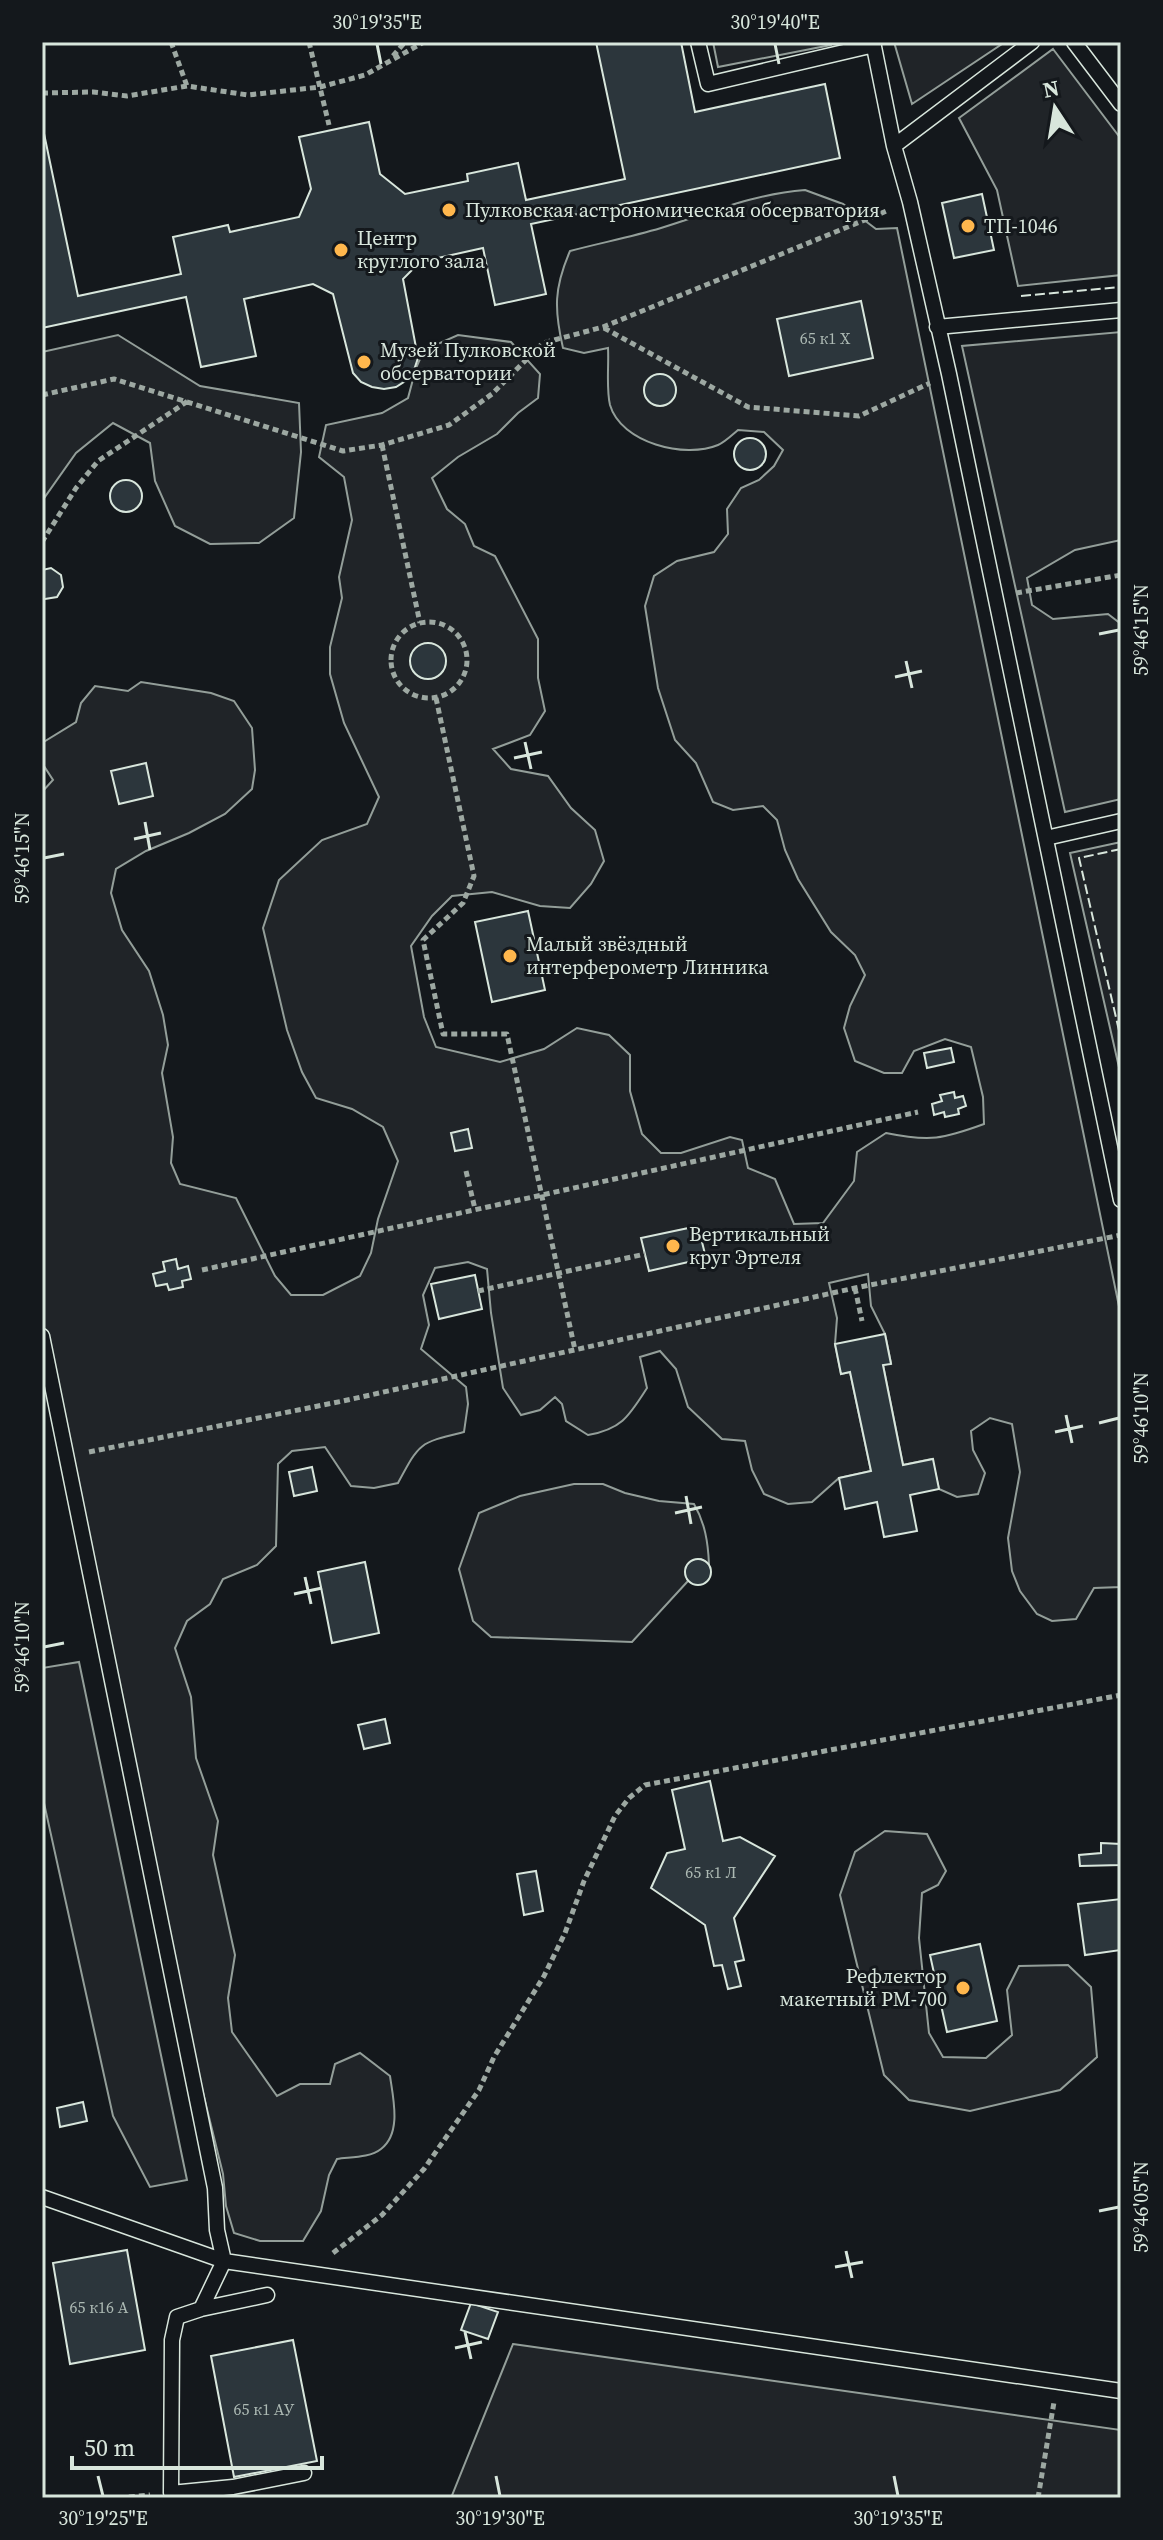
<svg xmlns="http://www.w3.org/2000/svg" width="1163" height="2540" font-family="'Source Serif 4',serif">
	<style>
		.green { fill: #202428; stroke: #939e99; stroke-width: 2 }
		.building { fill: #2c363c; stroke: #d8e6dc; stroke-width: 2 }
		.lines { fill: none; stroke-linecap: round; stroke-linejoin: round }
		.lane-casing { stroke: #d8e6dc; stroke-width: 17 }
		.path { stroke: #9da8a2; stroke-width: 5; stroke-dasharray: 6 4; stroke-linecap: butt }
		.lane { stroke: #14181c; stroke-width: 14 }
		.fence { stroke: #d8e6dc; stroke-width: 2; stroke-dasharray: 10 4; stroke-linecap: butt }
		.ticks { fill: none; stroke: #d8e6dc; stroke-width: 3 }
		.poi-dot { fill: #ffb74d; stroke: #14181c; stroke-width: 3 }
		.labels { text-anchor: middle; stroke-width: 6; stroke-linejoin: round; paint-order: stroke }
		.number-label { font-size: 16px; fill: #adbab4 }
		.poi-label { font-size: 20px; fill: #d8e6dc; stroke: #14181c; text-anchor: start }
		.neatline { fill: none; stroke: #d8e6dc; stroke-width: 3 }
		.ticks-label { font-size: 20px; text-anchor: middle; fill: #d8e6dc }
	</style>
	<rect width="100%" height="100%" fill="#14181c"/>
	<path class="green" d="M713,42H834L831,45L718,67Z
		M894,42H1005L912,104Z
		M1053,49L1121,139V275L1018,286L997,190L959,118Z
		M805,190L843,204L876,229L897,228L1121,1316V1587L1094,1588L1076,1619L1052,1621L1037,1614L1020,1591L1012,1571L1008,1538L1020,1472L1012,1424L990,1418L971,1431L973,1450L985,1473L978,1494L957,1497L939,1489L932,1459L903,1465L883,1365L891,1363L885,1334L871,1306L868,1274L829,1283L837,1318L835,1344L841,1374L850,1372L871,1471L839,1478L812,1502L788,1504L764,1494L752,1470L745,1441L722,1439L688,1407L676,1369L660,1351L640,1357L647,1388C629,1416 622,1429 588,1435L566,1421L562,1404L555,1397L540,1410L521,1415L503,1388L491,1313L487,1269L468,1262L435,1268L423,1295L429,1325L421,1349L466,1387L468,1404L464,1432C419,1443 420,1442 398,1483L374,1488L351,1486L325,1447L292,1451L278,1464L276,1546L257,1565L223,1579L210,1604L187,1621L175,1648L191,1697L196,1758L218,1821L213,1855L235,1955L228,1998L232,2032L277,2096L300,2084H330L335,2064L360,2053L390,2076C393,2098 402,2133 381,2149C370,2158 350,2157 337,2159L329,2175L321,2211L303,2241H260L234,2233L226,2206L223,2174L186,2024L42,1348V792L53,780L42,763V743L76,722L81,703L95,686L128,691L141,682L211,693L234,701L252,728L255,770L252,789L225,814L189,833L146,851L116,869L111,893L122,930L149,971L163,1015L168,1045L162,1073L173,1137L171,1163L180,1184L236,1198L275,1276L291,1295H323L360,1276L371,1253L378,1219L398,1161L383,1127L352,1109L316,1098L302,1072L287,1030L263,928L279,880L322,840L367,824L379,797L344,723L330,674V647L342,598L339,577L352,520L344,477L319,457L326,425L382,413L408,398L416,368L424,350L458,335L511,342L540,374L538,398L518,413L497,434L458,457L432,478L447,509L465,524L474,546L495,556L538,639V678L545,711L530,735L493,749L511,769L548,776L571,808L595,830L604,861L591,884L570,908L540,906L492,892L452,896L432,916L411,946L424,1017L436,1047L500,1062L544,1049L577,1028L609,1035L630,1055V1091L642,1134L661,1153H681L730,1137L742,1140L748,1168L775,1179L794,1224L823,1223L854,1181L857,1152L886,1133C930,1142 943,1139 984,1124L983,1097L971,1047L945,1039L914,1051L902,1073H884L855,1061L844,1028L850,1006L865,975L855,955L831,932L798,879L785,850L777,820L763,806L733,810L713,802L696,763L675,740L658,688L645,606L654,576L677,561L714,552L728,534L727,509L741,488L759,480L774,466L783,450L764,432L738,430C732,435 725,442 718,445C685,459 621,443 610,405C606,388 609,366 608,348L584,353L563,348C554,309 554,288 570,251C600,243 631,237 661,228C710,213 753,194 805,190Z
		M1121,332V540L1075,550L1027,578L1032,605L1053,619L1108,614L1121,624V799L1065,812L962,346Z
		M118,335L200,386L299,403L301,452L294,518L259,543L210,544L175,526L155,481L150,443L113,423L76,453L42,501V352Z
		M1121,842V1076L1070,853Z
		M574,1484H603L625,1493L659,1501L694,1504C705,1523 708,1542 709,1564L701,1559C688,1561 683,1569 688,1581L632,1642L491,1637L473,1621L459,1569L479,1513L520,1496Z
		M79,1662L187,2180L150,2187L113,2116L42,1794V1668Z
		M885,1831L927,1834L946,1871L938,1885L922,1893L919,1938L929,2033L943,2057L986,2058L1012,2035L1007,1990L1019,1966L1068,1965L1091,1987L1097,2057L1060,2090L970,2111L909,2100L884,2075L840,1895L855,1852Z
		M513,2344L1121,2430V2498H451Z"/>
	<path class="building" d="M596,42H681L695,112L825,84L840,158L531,224L546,294L495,305L483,248L420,262L403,279L418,358L414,370L407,380L396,387L384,389L372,387L361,382L353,373L333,294L313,284L244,299L256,356L201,367L186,297L42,328V124L78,296L181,274L173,237L228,225L230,232L299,217L311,189L299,137L369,122L380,174L405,194L468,181L467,174L518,163L526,200L625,179Z
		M982,194L994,250L954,258L942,203Z
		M861,301L873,358L789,376L777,319Z
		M644 390a16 16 0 1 1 32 0a16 16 0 1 1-32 0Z
		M734 454a16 16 0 1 1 32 0a16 16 0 1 1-32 0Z
		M110 496a16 16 0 1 1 32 0a16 16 0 1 1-32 0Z
		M51,568L61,575L63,587L57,597L45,599L42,598V570Z
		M410 661a18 18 0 1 1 36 0a18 18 0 1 1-36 0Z
		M146,763L153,796L119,804L111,771Z
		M528,911L545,990L492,1002L475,922Z
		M951,1048L954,1062L927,1068L924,1053Z
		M954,1092L955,1098L963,1096L966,1106L958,1109L959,1114L945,1117L944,1112L934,1115L932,1104L942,1101L940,1095Z
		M468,1129L472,1148L455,1151L451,1133Z
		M698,1226L706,1258L649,1271L641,1238Z
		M176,1259L178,1269L188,1266L191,1279L182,1281L183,1287L169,1290L167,1284L156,1286L153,1274L165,1271L163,1262Z
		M475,1275L482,1309L439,1319L431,1284Z
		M885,1334L891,1364L883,1365L903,1465L933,1459L939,1489L910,1495L917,1531L884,1537L877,1502L845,1509L839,1478L871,1471L850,1372L841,1374L835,1344Z
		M312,1467L317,1491L294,1496L289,1472Z
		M685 1572a13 13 0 1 1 26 0a13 13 0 1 1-26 0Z
		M365,1562L379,1633L332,1643L318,1572Z
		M385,1719L390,1743L364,1749L358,1725Z
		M710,1781L723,1841L740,1837L775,1856L734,1918L744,1960L735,1962L741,1986L728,1989L722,1965L714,1966L705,1925L651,1888L667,1853L685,1849L672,1790Z
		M1101,1843L1121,1844V1865L1080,1866L1079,1855L1101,1853Z
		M536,1871L543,1911L524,1915L517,1874Z
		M1121,1899V1950L1085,1955L1078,1904Z
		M980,1944L997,2021L947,2032L930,1955Z
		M83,2102L87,2121L60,2127L57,2108Z
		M127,2250L145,2350L70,2364L53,2263Z
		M471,2303L498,2312L488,2339L461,2330Z
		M293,2340L317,2461L234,2477L211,2356Z"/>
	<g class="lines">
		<defs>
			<path id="lane" d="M698,42L708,84L874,45
				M873,42L894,146L910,202L949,374L1121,1200
				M1074,42L1121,104
				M894,146L1032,42
				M937,327L1121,310
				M1046,838L1121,821
				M42,1336L215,2188L217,2230L224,2261L201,2309
				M42,2197L224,2261L1121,2391
				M267,2295L201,2309L177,2317L172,2340L171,2493L233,2487L304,2473"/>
		</defs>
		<use href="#lane" class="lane-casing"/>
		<path class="path" d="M171,42L187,86
			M309,42L329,125
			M393,56L405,42
			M42,93L93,92L127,96L187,86L248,95L320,87L365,75L424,42
			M604,328L748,407L859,416L930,383
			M42,395L114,379L343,451L382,445L449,425L492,394L543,343L603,327L889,210
			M382,445L420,623
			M42,542L76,488L98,461L188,401
			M1016,593L1121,575
			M391 660a38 38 0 1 1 76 0a38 38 0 1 1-76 0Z
			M436,698L474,876L463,903L423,940L443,1034H507L575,1350
			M466,1171L475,1209
			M202,1270L918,1112
			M855,1288L862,1321
			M478,1291L645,1254
			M89,1452L343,1401L855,1288L1121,1235
			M333,2253L382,2215L424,2169L479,2090L494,2057L544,1976L565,1933L584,1881L615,1816L629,1798L645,1785L1121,1695
			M119,2498L150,2495
			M1038,2498L1054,2402"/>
		<use href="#lane" class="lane"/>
		<path class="fence" d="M1021,296L1121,287
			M1121,849L1079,858L1121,1039"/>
	</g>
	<path class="ticks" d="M377,44L381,64M775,44L779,64M1099,634L1119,630M906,661L912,688M895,677L922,671M525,742L531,769M514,758L542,752M145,822L150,850M134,839L161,833M44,858L64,854M1066,1415L1072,1443M1099,1423L1119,1418M1055,1432L1083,1426M686,1496L691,1524M675,1513L702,1507M305,1577L311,1604M294,1594L322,1588M44,1647L64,1643M1099,2211L1119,2207M846,2251L852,2278M835,2267L863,2262M465,2332L471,2359M455,2348L482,2342M98,2476L103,2496M496,2476L500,2496M894,2476L898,2496"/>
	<g class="poi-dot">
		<circle cx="449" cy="210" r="8"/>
		<circle cx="968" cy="226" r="8"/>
		<circle cx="341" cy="250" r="8"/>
		<circle cx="364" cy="362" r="8"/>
		<circle cx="510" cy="956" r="8"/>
		<circle cx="673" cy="1246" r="8"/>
		<circle cx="963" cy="1988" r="8"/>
	</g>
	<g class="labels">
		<g class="number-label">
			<text x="825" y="344">65 к1 Х</text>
			<text x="711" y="1878">65 к1 Л</text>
			<text x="99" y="2313">65 к16 А</text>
			<text x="264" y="2415">65 к1 АУ</text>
		</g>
		<g class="poi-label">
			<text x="465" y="217">Пулковская астрономическая обсерватория</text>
			<text x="984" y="233">ТП-1046</text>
			<text x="357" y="245">Центр<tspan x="357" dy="23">круглого зала</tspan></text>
			<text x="380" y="357">Музей Пулковской<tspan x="380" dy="23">обсерватории</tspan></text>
			<text x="526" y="951">Малый звёздный<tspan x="526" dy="23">интерферометр Линника</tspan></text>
			<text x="689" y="1241">Вертикальный<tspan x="689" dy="23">круг Эртеля</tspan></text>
			<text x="947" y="1983" text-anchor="end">Рефлектор<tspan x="947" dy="23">макетный РМ-700</tspan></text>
		</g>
	</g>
	<rect width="1163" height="2540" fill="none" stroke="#14181c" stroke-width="88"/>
	<g transform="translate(1055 108) rotate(348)" stroke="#14181c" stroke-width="6" paint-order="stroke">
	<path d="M0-6L14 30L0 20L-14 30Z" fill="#d8e6dc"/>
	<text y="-12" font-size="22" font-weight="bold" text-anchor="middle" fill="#d8e6dc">N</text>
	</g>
	<path d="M72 2456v12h250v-12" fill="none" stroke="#d8e6dc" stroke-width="4"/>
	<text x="84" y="2456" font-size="24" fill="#d8e6dc" stroke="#14181c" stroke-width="6" paint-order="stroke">50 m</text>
	<rect x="44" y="44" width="1075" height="2452" class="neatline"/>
	<g class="ticks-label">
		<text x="377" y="29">30°19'35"E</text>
		<text x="775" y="29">30°19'40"E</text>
		<text transform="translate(1141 630) rotate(-90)" y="7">59°46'15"N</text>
		<text transform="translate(22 858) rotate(-90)" y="7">59°46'15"N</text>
		<text transform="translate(1141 1418) rotate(-90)" y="7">59°46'10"N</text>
		<text transform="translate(22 1647) rotate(-90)" y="7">59°46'10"N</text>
		<text transform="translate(1141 2207) rotate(-90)" y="7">59°46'05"N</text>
		<text x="103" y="2525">30°19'25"E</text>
		<text x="500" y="2525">30°19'30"E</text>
		<text x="898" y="2525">30°19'35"E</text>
	</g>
</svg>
